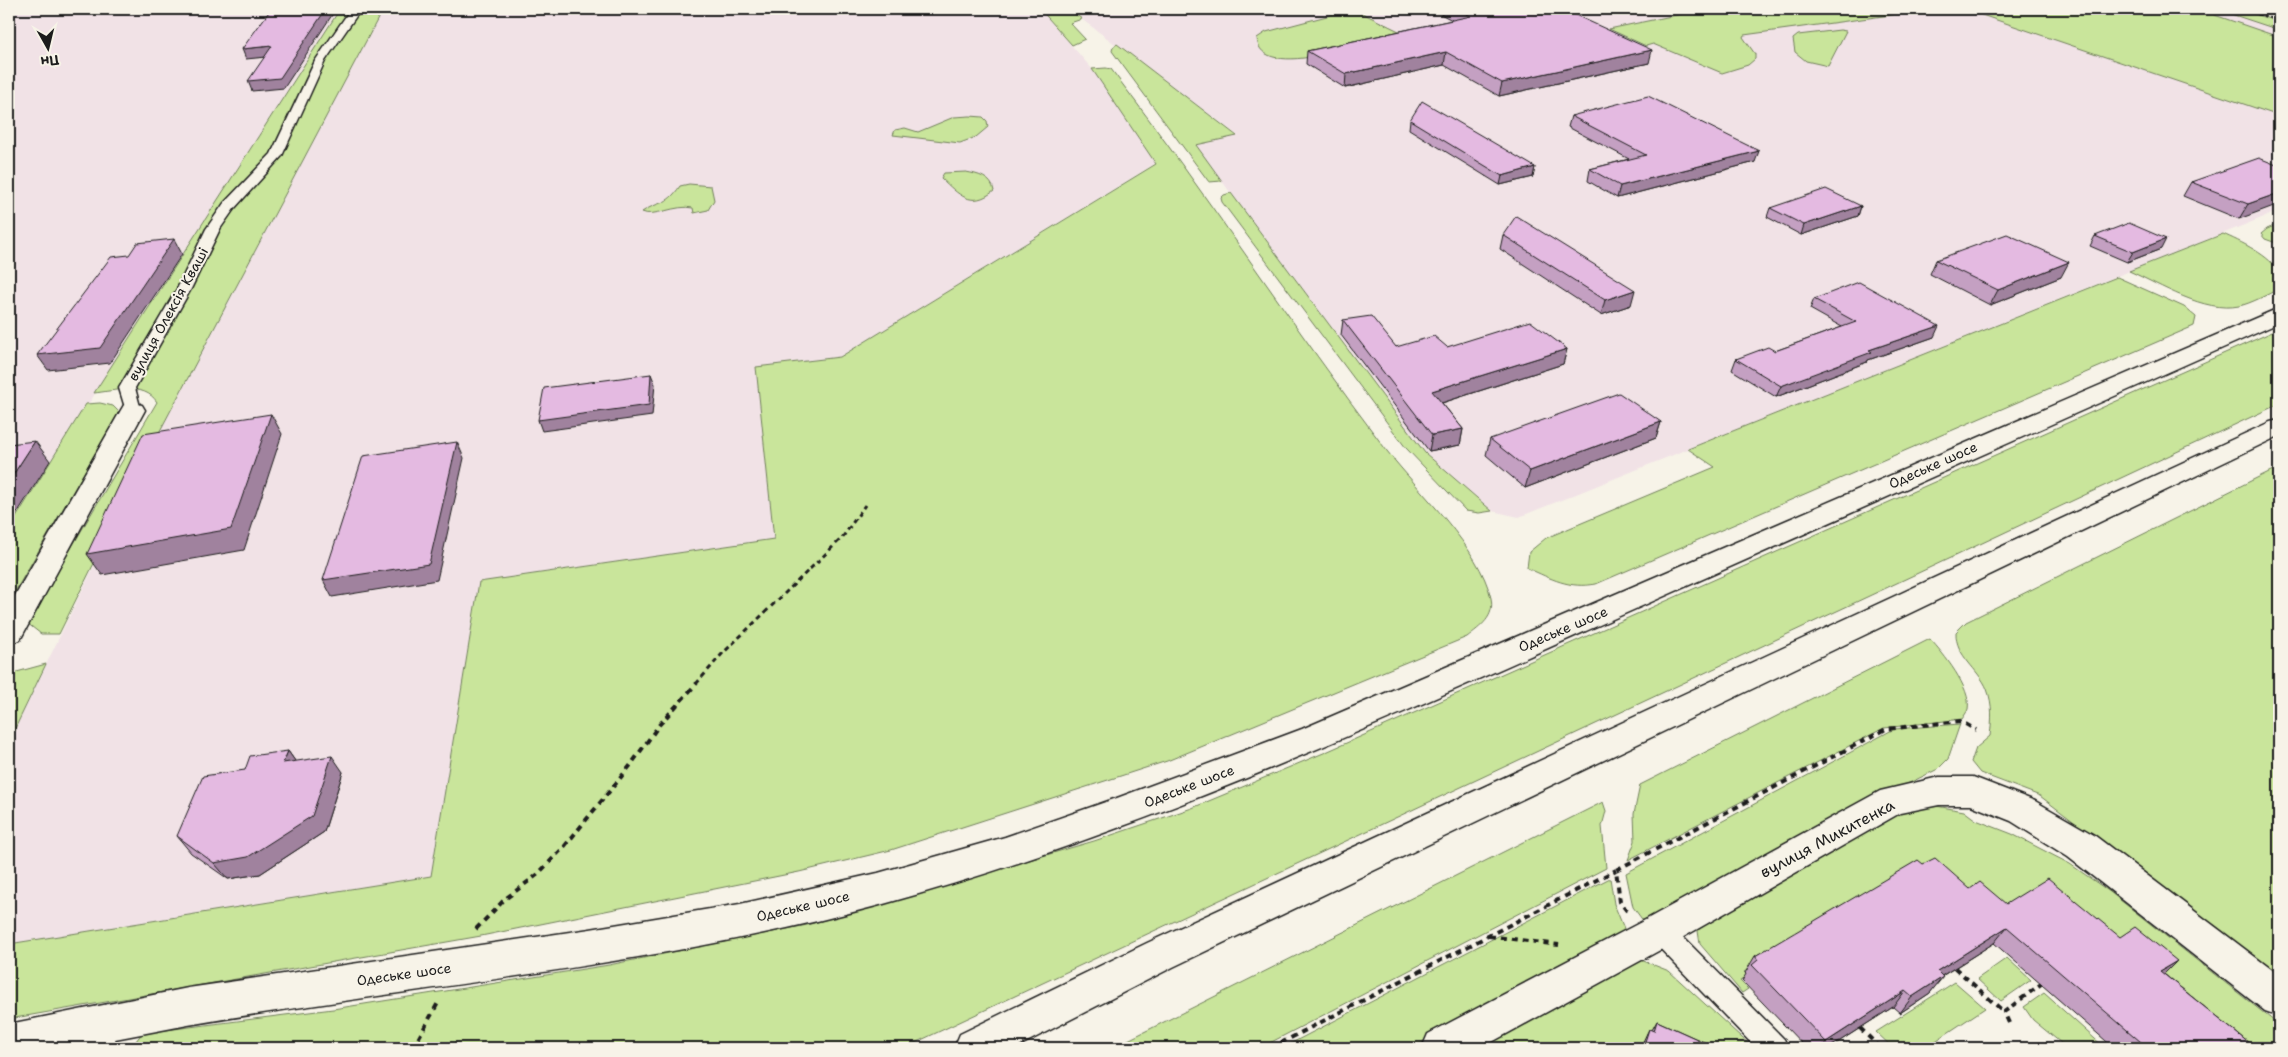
<svg xmlns="http://www.w3.org/2000/svg" width="2288" height="1057" font-family="'Shantell Sans',sans-serif">
	<style>
		.built { fill: #f1e2e6 }
		.green { fill: #c9e59b; stroke: #72805c }
		.lines { fill: none; stroke-linecap: round; stroke-linejoin: round }
		.service-casing { stroke: #1c1c1c; stroke-width: 3 }
		.minor-casing { stroke: #1c1c1c; stroke-width: 3 }
		.trunk-casing { stroke: #1c1c1c; stroke-width: 3 }
		.path-far2 { stroke: #1c1c1c; stroke-width: 2; stroke-dasharray: 3 2.5; stroke-linecap: butt }
		.path-far1 { stroke: #1c1c1c; stroke-width: 3; stroke-dasharray: 5 4; stroke-linecap: butt }
		.path { stroke: #1c1c1c; stroke-width: 4; stroke-dasharray: 6 5; stroke-linecap: butt }
		.service { fill: #f7f3e8; fill-rule: evenodd }
		.minor { fill: #f7f3e8; fill-rule: evenodd }
		.trunk { fill: #f7f3e8; fill-rule: evenodd }
		.wall { fill: #c4a0c2; stroke: #1c1c1c }
		.shaded-wall { fill: #a0829e; stroke: #1c1c1c }
		.building { fill: #e4bae1; stroke: #1c1c1c }
		.labels { text-anchor: middle; stroke-width: 4; stroke-linejoin: round; paint-order: stroke }
		.street-label { font-size: 14px; fill: #1c1c1c; stroke: #f7f3e8 }
		.near-street-label { font-size: 16px; fill: #1c1c1c; stroke: #f7f3e8 }
	</style>
	<rect width="100%" height="100%" fill="#f7f3e8"/>
	<filter id="ink" filterUnits="userSpaceOnUse"><feTurbulence type="fractalNoise" baseFrequency=".02" numOctaves="2"/><feDisplacementMap in="SourceGraphic" scale="10" xChannelSelector="R" yChannelSelector="G"/><feConvolveMatrix kernelMatrix="1 2 1 2 8 2 1 2 1" color-interpolation-filters="sRGB"/></filter>
	<g filter="url(#ink)">
		<path class="built" d="M9,9H340L9,529Z
			M383,9H1040L1092,69L1156,163L840,357L756,367L774,539L479,582L431,876L9,944V741L153,444Z
			M1068,9H1705L1610,29L1646,46L1906,9H2225L2279,27V211L1519,517L1492,511L1425,453L1195,145L1237,135Z"/>
		<path class="green" d="M340,9H383L153,444L59,634H41L27,623L157,402C144,382 114,391 94,393Z
			M1040,9H1068L1082,19L1070,23L1085,39L1072,45Z
			M1705,9H1935L1744,35L1743,37L1755,54V59L1748,65L1722,73L1653,44L1646,46L1609,29Z
			M1989,9H2064L2088,13L2113,9H2197L2279,37V116L1973,12Z
			M2216,9H2239L2279,22V30Z
			M1342,12L1362,13L1401,32C1378,39 1259,85 1257,38L1266,32Z
			M1840,30L1846,31L1828,66L1806,61L1795,52L1793,39L1798,35Z
			M1117,44L1237,136L1196,145L1222,181L1209,182L1112,51L1113,47Z
			M1106,68L1111,69C1207,194 1292,326 1387,451C1419,492 1480,548 1491,598C1495,617 1481,626 1467,637L1167,761L891,850L799,872L481,936L9,1019V944L431,876L479,582L774,539L756,367L840,357L1156,164L1092,69Z
			M970,116L983,117L987,121L988,127L976,137L960,143L893,135L895,130L905,128L918,132L954,117Z
			M966,172C977,174 992,177 994,191C971,209 959,195 941,178L944,173Z
			M689,184L711,186L714,200L708,210L694,213L693,208C676,204 653,218 642,212C660,200 666,207 680,186Z
			M1231,193L1425,453L1492,511L1479,513L1466,511L1406,448L1222,202L1221,198L1224,195Z
			M2279,224V244L2265,239L2261,234L2267,229Z
			M2223,234C2239,241 2272,256 2279,273C2280,278 2279,285 2279,289C2266,295 2252,303 2239,306C2204,313 2161,285 2129,271Z
			M2117,277L2184,307L2196,317L2194,326L1596,584C1569,589 1552,579 1527,568L1529,552L1546,538L1715,467L1688,449Z
			M2279,329V404L904,1048H169L136,1041L142,1033L333,1009L609,965L807,925L1094,841L1192,808L1326,752Z
			M100,403L113,406L119,412L9,602V529L86,404Z
			M2279,467V978L2040,796L1980,773L1971,762L1976,748L1990,736C1992,719 1993,705 1987,689C1979,669 1955,656 1956,632L1966,622Z
			M1930,639C1943,653 1972,689 1968,709C1967,712 1964,716 1962,719L1884,728L1628,860L1635,841L1634,814L1640,785Z
			M46,664L9,741V677L13,673Z
			M1960,724L1948,759L1938,769L1860,807L1644,922L1633,907L1626,873L1894,729Z
			M1603,802L1606,811L1602,826L1606,868L1260,1048H1112Z
			M1936,806L1964,811L1976,820L2012,834L2070,864L2110,892L2279,1025V1048H2220L1993,919L1762,961L1744,972L1748,976L1740,981L1748,989L1742,993L1700,944L1698,931L1709,914L1911,807Z
			M1610,878L1614,904L1625,931L1609,942L1412,1048H1282Z
			M2007,958L2031,980L2001,1001L1977,979Z
			M1641,960L1669,971L1753,1048H1680L1647,1033L1644,1045L1639,1043L1638,1048H1467L1602,974Z
			M1955,982L1985,1008L1925,1048H1893L1876,1032Z
			M2044,993L2105,1048H2067L2033,1020L2024,1007Z"/>
		<g class="lines">
			<defs>
				<path id="service" d="M354,9L359,12L325,61L282,156L234,209L220,229L191,289L135,388L141,410L139,414H127L119,388L177,289L206,229L224,203L271,154L315,61L350,10Z
					M1660,920L1669,923L1784,1039L1788,1048H1756L1651,939L1647,931L1651,923Z"/>
				<path id="minor" d="M349,9H364C360,15 356,17 349,15L347,12Z
					M133,403L142,405L145,410L20,640L9,643V606L121,410L124,405Z
					M1939,777H1973L2035,801L2094,835L2279,975V1016L2265,1011L2068,857L2011,821L1971,805H1939L1900,813L1673,943L1481,1048H1422L1428,1034L1647,919L1880,791Z"/>
				<path id="trunk" d="M2279,308V323C2048,426 1817,528 1586,631C1356,734 1124,838 880,905C656,966 417,986 188,1025L115,1039L119,1048H9V1024L188,988L590,929L740,904L878,873L1005,837L1117,798L1302,729Z
					M2279,420V436L1173,967L1015,1048H954L960,1034L1147,943L2270,422Z"/>
			</defs>
			<use href="#service" class="service-casing"/>
			<use href="#minor" class="minor-casing"/>
			<use href="#trunk" class="trunk-casing"/>
			<path class="path-far2" d="M2242,9L2279,21"/>
			<path class="path-far1" d="M696,684L723,653L842,538L865,505"/>
			<path class="path" d="M1627,911L1620,902L1616,870L1886,729L1960,721L1976,730
				M476,929L505,899L537,875L564,847L630,766L659,725L697,683
				M1489,936L1559,945
				M1955,968L2004,1012
				M2009,1023L2004,1012L2041,984
				M1860,1028L1880,1048
				M413,1048L438,1003
				M1271,1048L1616,870"/>
			<use href="#service" class="service"/>
			<use href="#minor" class="minor"/>
			<use href="#trunk" class="trunk"/>
		</g>
		<path class="wall" d="M1435,9H1562L1649,63L1499,96L1444,65L1345,88L1306,64L1307,51L1452,20L1435,11Z
			M1571,116L1755,162L1617,198L1588,181L1590,169L1629,159L1568,127Z
			M1410,120L1535,167L1533,177L1500,185L1409,129Z
			M2279,166L2239,219L2183,196L2191,182Z
			M1861,206L1858,216L1801,235L1767,217L1770,208Z
			M1503,235L1631,305L1601,315L1500,249Z
			M2095,236L2161,249L2127,262L2090,246Z
			M1936,260L2061,277L1990,305L1930,274Z
			M1814,299L1934,337L1868,360L1867,362L1776,397L1732,370L1736,359L1775,351L1842,327L1810,309Z
			M1343,320L1396,347H1447L1567,349L1563,364L1442,403L1463,429L1460,445L1429,451L1341,335Z
			M1661,422L1656,438L1525,488L1486,455L1490,439Z
			M288,751L295,761L343,772L324,832L260,874L228,879L191,853L177,836L245,770Z
			M1923,864L1970,889L2164,974L2255,1048H2114L1994,943L1942,976L1930,993L1900,1013L1893,1007L1829,1048H1806L1742,981L1746,974L1745,973L1755,956Z
			M1657,1021L1717,1048H1640L1649,1029L1652,1030Z"/>
		<path class="shaded-wall" d="M326,9H336L284,88L252,91L248,81Z
			M272,46L277,56L246,59L242,49Z
			M1652,50L1649,63L1499,96L1502,83Z
			M1446,52L1444,65L1345,88L1346,74Z
			M1759,151L1755,162L1617,198L1620,186Z
			M1535,167L1533,177L1500,185L1502,176Z
			M2279,193V204L2239,219L2248,204Z
			M1861,206L1858,216L1801,235L1804,225Z
			M174,239L182,254L110,363L48,370L37,355Z
			M2166,239L2161,249L2127,262L2133,252Z
			M2069,262L2061,277L1990,305L1998,290Z
			M1635,290L1631,305L1601,315L1605,300Z
			M1939,326L1934,337L1868,360L1867,362L1776,397L1781,386L1869,350Z
			M1567,349L1563,364L1429,407L1432,391Z
			M651,374L655,384L652,416L542,431L538,420Z
			M271,414L282,434L244,550L102,575L87,554Z
			M1661,422L1656,438L1525,488L1530,471Z
			M1463,429L1460,445L1429,451L1432,435Z
			M35,441L50,461L9,526V481Z
			M457,442L464,458L437,580L332,597L323,580Z
			M288,751L300,768L283,763Z
			M332,756L343,772L324,832L260,874L228,879L214,863Z
			M2007,927L1994,943L1924,987L1937,971Z
			M2177,961L2161,977L2160,971Z
			M1943,977L1930,993L1900,1013L1912,997Z
			M1905,991L1893,1007L1829,1048H1821L1826,1042Z"/>
		<path class="building" d="M271,9H326L280,78L248,81L272,46L242,49Z
			M1456,9H1562L1652,50L1502,83L1446,52L1346,74L1307,51L1471,16Z
			M1648,96L1759,151L1620,186L1590,169L1646,155L1571,116Z
			M1422,101L1535,167L1502,176L1410,120Z
			M2259,158L2279,166V193L2248,204L2191,182Z
			M1826,189L1861,206L1804,225L1770,208Z
			M1516,216L1635,290L1605,300L1503,235Z
			M2129,223L2166,239L2133,252L2095,236Z
			M2007,234L2069,262L1998,290L1936,260Z
			M174,239L100,348L37,355L111,257L129,255L137,243Z
			M1859,282L1939,326L1869,350L1872,352L1781,386L1736,359L1768,347L1775,351L1856,322L1814,299Z
			M1371,316L1396,347L1434,336L1447,347L1530,321L1567,349L1432,391L1463,429L1432,435L1343,320Z
			M651,374L649,405L538,420L544,388Z
			M1619,393L1661,422L1530,471L1490,439Z
			M271,414L231,529L87,554L143,434Z
			M35,441L9,481V444Z
			M457,442L429,564L323,580L363,456Z
			M288,751L283,763L332,756L312,816L248,857L214,863L177,836L203,776L245,770L250,756Z
			M1935,858L1970,889L1980,882L2006,904L2048,878L2120,937L2135,927L2177,961L2160,971L2255,1048H2148L2007,927L1937,971L1943,977L1912,997L1905,991L1826,1042L1752,965L1758,960L1755,956L1918,860L1923,864Z
			M1657,1021L1717,1048H1643L1649,1029L1654,1031Z"/>
	</g>
	<g class="labels">
		<g class="street-label">
			<text transform="translate(168 314) rotate(-61)" y="5">вулиця Олексія Кваші</text>
			<text transform="translate(1933 465) rotate(-24)" y="5">Одеське шосе</text>
			<text transform="translate(1563 629) rotate(-23)" y="5">Одеське шосе</text>
			<text transform="translate(1189 786) rotate(-21)" y="5">Одеське шосе</text>
			<text transform="translate(803 906) rotate(-13)" y="5">Одеське шосе</text>
			<text transform="translate(404 974) rotate(-8)" y="5">Одеське шосе</text>
		</g>
		<g class="near-street-label">
			<text transform="translate(1827 838) rotate(-28)" y="6">вулиця Микитенка</text>
		</g>
	</g>
	<rect width="2288" height="1057" fill="none" stroke="#f7f3e8" stroke-width="30"/>
	<rect x="15" y="15" width="2258" height="1027" fill="none" stroke="#1c1c1c" stroke-width="2" filter="url(#ink)"/>
	<g transform="translate(48 48) rotate(172)" stroke="#f7f3e8" stroke-width="4" paint-order="stroke">
	<path d="M0-4L9 19L0 12L-9 19Z" fill="#1c1c1c"/>
	<text y="-8" font-size="14" font-weight="bold" text-anchor="middle" fill="#1c1c1c">Пн</text>
	</g>
</svg>
